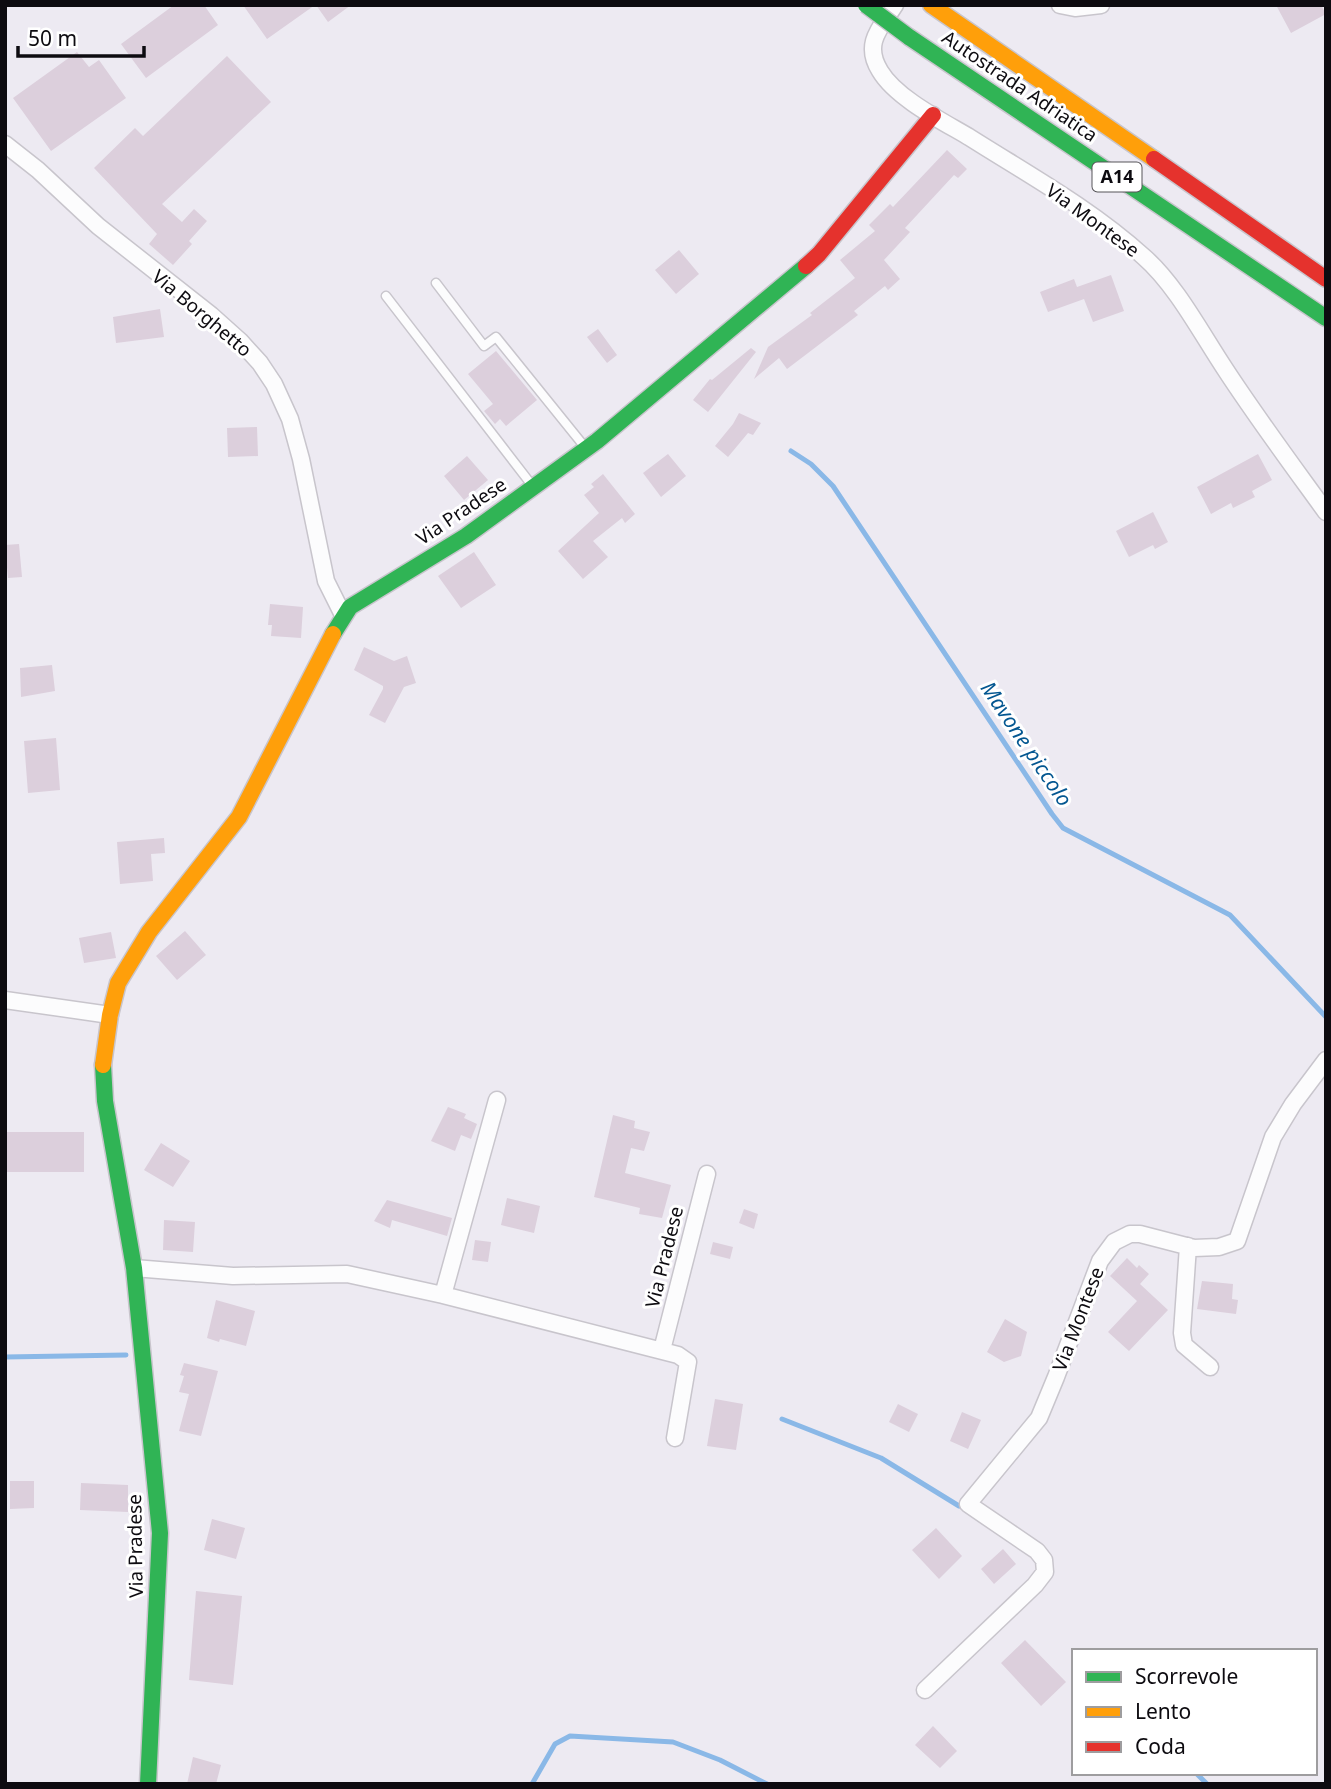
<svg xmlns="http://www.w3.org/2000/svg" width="1331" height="1789" font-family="'Noto Sans',sans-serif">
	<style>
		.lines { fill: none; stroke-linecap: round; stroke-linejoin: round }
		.stream { stroke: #8ab8e7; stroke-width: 5 }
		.building { fill: #dccfdc }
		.lane-casing { stroke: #c8c5cc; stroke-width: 11 }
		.street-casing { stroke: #c8c5cc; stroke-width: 19 }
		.fast-casing { stroke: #c8c5cc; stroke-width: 19 }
		.slow-casing { stroke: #c8c5cc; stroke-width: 19 }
		.jam-casing { stroke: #c8c5cc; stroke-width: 19 }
		.lane { stroke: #fcfcfd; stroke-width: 8 }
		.street { stroke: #fcfcfd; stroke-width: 16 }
		.fast { stroke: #30b455; stroke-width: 16 }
		.slow { stroke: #ff9f0a; stroke-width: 16 }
		.jam { stroke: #e5322d; stroke-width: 16 }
		.fast-bridge-casing { stroke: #c8c5cc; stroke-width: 19; stroke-linecap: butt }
		.fast-bridge { stroke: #30b455; stroke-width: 16 }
		.labels { text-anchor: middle; stroke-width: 6; stroke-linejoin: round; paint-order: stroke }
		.shield { fill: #fff; stroke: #565458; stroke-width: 2 }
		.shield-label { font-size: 18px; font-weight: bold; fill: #0d0b10 }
		.street-label { font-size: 19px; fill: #0d0b10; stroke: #fff }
		.water-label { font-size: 21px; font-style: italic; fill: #045791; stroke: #fff }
	</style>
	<rect width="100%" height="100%" fill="#edeaf2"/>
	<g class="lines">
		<path class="stream" d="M791,451L811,464L833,486L1052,814L1063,828L1230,915L1326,1017
			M5,1357L126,1355
			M782,1419L881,1458L959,1506
			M1196,1773L1207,1784
			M532,1784L555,1744L570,1736L673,1742L720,1760L767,1784"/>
	</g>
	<path class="building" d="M174,5H204L218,25L146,78L121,44Z
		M243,5H315L267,39Z
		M316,5H351L328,22Z
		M1276,5H1321L1326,14L1291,33Z
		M77,52L89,67L99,60L126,98L51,151L13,98Z
		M227,56L271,102L162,204L182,222L194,209L207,221L189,241L192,244L173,265L149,244L157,234L94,168L135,128L143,136Z
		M947,150L967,169L958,178L954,175L905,228L910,232L884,260L900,279L888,290L885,286L854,311L858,315L787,369L779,358L754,379L768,347L812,315L810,313L855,278L840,260L875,231L869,225L890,204L893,207Z
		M679,250L699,274L676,294L655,270Z
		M1111,275L1124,311L1093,322L1084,299L1048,312L1040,292L1074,279L1077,287Z
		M160,309L164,337L116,343L113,317Z
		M598,329L617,355L607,363L587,337Z
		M751,348L756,352L708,412L693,400L710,379L712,380Z
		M496,351L537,400L506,426L500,419L495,424L484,411L493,404L468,374Z
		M739,413L761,423L753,435L748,433L728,457L715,446L733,424Z
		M257,427L258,456L228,457L227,428Z
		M668,454L686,476L661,497L643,473Z
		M1258,454L1272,480L1252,491L1255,497L1233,508L1231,503L1211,514L1197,487Z
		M467,456L488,480L464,500L444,476Z
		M603,474L635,514L625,523L622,518L593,541L608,557L583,579L558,551L599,513L584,495L594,487L591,484Z
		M1153,512L1168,542L1155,549L1153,545L1129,557L1116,531Z
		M19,544L22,577L8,578L5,545Z
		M474,552L496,585L461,608L438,576Z
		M270,604L303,607L301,638L271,636L272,625H268Z
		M364,647L394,661L407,656L416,683L404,687L385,723L369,715L383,689V686L354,670Z
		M52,665L55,691L21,697L20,668Z
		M56,738L60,790L28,793L24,741Z
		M164,838L165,853L151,854L153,881L120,884L117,842Z
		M185,931L206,955L177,980L156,956Z
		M111,932L116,958L84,963L79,938Z
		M448,1107L466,1114L464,1118L477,1124L471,1139L461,1135L455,1151L431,1141Z
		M613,1115L635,1121L634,1128L650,1132L644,1151L631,1148L625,1173L671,1185L662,1218L639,1214L640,1208L594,1197Z
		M5,1132H84V1172H5Z
		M161,1143L190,1161L173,1187L144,1170Z
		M507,1198L540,1206L534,1233L501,1225Z
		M387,1200L452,1218L447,1236L392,1220L390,1228L374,1221Z
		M744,1209L758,1214L754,1229L739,1223Z
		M164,1220L195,1222L193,1252L163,1250Z
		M475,1240L491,1242L488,1262L472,1260Z
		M713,1242L733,1247L730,1259L710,1254Z
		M1127,1258L1137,1268L1139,1265L1149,1274L1140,1284L1168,1310L1129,1351L1108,1332L1137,1301L1110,1276Z
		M1202,1281L1233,1284L1232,1299L1238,1300L1236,1314L1197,1309Z
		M216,1300L255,1311L246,1346L220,1339L219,1342L207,1338Z
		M1005,1319L1027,1332L1021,1356L1004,1362L987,1352Z
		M184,1363L218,1371L201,1436L179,1431L189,1394L179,1392L184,1376L180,1375Z
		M715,1399L743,1404L736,1450L707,1446Z
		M898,1404L918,1414L909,1432L889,1422Z
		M962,1412L981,1420L968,1449L950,1441Z
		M10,1481H34V1508L10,1509Z
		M81,1483L128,1485V1512L80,1510Z
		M212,1519L245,1528L236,1559L204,1550Z
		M936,1528L962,1556L939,1579L912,1550Z
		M1003,1549L1016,1564L994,1584L981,1569Z
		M196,1591L242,1596L233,1685L189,1680Z
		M1025,1640L1066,1682L1041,1706L1001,1663Z
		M933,1726L957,1751L940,1768L915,1745Z
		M193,1757L221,1765L216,1784H187Z"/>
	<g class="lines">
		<defs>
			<path id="lane" d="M436,283L484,346L496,337L584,446
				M386,296L531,484"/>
			<path id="street" d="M895,5C880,28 863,44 880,71C896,98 942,121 969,137C1029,175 1091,209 1144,257C1176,285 1201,333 1225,369C1257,418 1292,465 1326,512
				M1060,5L1075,8L1101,5
				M5,144L38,170L98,226L211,315L240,341L260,363L274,384L290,419L301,459L326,581L343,615
				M5,1000L110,1015
				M1188,1246L1182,1333L1184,1345L1210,1367
				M134,1268L233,1276L347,1274L443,1295L678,1355L688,1362L675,1438
				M443,1295L497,1100
				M662,1350L707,1174
				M925,1690L1035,1585L1045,1572L1044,1560L1037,1551L968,1504L1039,1418L1056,1377L1100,1261L1114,1242L1130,1234H1140L1194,1248L1219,1247L1237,1241L1273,1137L1293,1104L1326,1060"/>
			<path id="fast" d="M909,37L1326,318
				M333,634L350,607L466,536L597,441L806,266
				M103,1065L105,1101L134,1268L160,1533L148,1784"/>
			<path id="slow" d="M931,5L1154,159
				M103,1065L110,1015L118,983L149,932L239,817L333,634"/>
			<path id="jam" d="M1154,159L1326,279
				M806,266L819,254L933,115"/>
		</defs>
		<use href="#lane" class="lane-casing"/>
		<use href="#street" class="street-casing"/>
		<use href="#fast" class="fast-casing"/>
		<use href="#slow" class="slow-casing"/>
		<use href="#jam" class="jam-casing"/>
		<use href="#lane" class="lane"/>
		<use href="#street" class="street"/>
		<use href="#fast" class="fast"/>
		<use href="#slow" class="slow"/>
		<use href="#jam" class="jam"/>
		<defs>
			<path id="fast-bridge" d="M866,5L909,37"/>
		</defs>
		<use href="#fast-bridge" class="fast-bridge-casing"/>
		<use href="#fast-bridge" class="fast-bridge"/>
	</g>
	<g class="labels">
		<rect class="shield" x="1092.5" y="162.5" width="49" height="29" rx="5"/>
		<g class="shield-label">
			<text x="1117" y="183">A14</text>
		</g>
		<g class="street-label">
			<text transform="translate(1020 86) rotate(34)" y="7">Autostrada Adriatica</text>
			<text transform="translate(1093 220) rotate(36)" y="7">Via Montese</text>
			<text transform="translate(202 313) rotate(40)" y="7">Via Borghetto</text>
			<text transform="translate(461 511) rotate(-34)" y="7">Via Pradese</text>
			<text transform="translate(664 1257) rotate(-76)" y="7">Via Pradese</text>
			<text transform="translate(1078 1319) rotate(-69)" y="7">Via Montese</text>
			<text transform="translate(135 1546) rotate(-91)" y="7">Via Pradese</text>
		</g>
		<g class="water-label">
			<text transform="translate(1026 744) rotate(56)" y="7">Mavone piccolo</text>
		</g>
	</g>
	<rect width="1331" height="1789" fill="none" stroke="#0d0b10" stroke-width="14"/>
	<rect x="1072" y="1649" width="245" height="126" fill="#ffffff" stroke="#9e9d9f" stroke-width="2"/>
	<rect x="1086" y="1672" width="35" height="10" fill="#30b455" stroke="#9e9d9f" stroke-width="2"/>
	<text x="1135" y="1684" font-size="21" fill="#0d0b10">Scorrevole</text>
	<rect x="1086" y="1707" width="35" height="10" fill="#ff9f0a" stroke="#9e9d9f" stroke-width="2"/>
	<text x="1135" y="1719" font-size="21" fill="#0d0b10">Lento</text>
	<rect x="1086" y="1742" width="35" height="10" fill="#e5322d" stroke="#9e9d9f" stroke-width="2"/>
	<text x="1135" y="1754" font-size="21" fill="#0d0b10">Coda</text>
	<path d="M18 46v10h126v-10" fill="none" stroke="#0d0b10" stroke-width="3.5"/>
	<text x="28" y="46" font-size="21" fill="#0d0b10" stroke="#ffffff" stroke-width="5" paint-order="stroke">50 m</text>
</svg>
